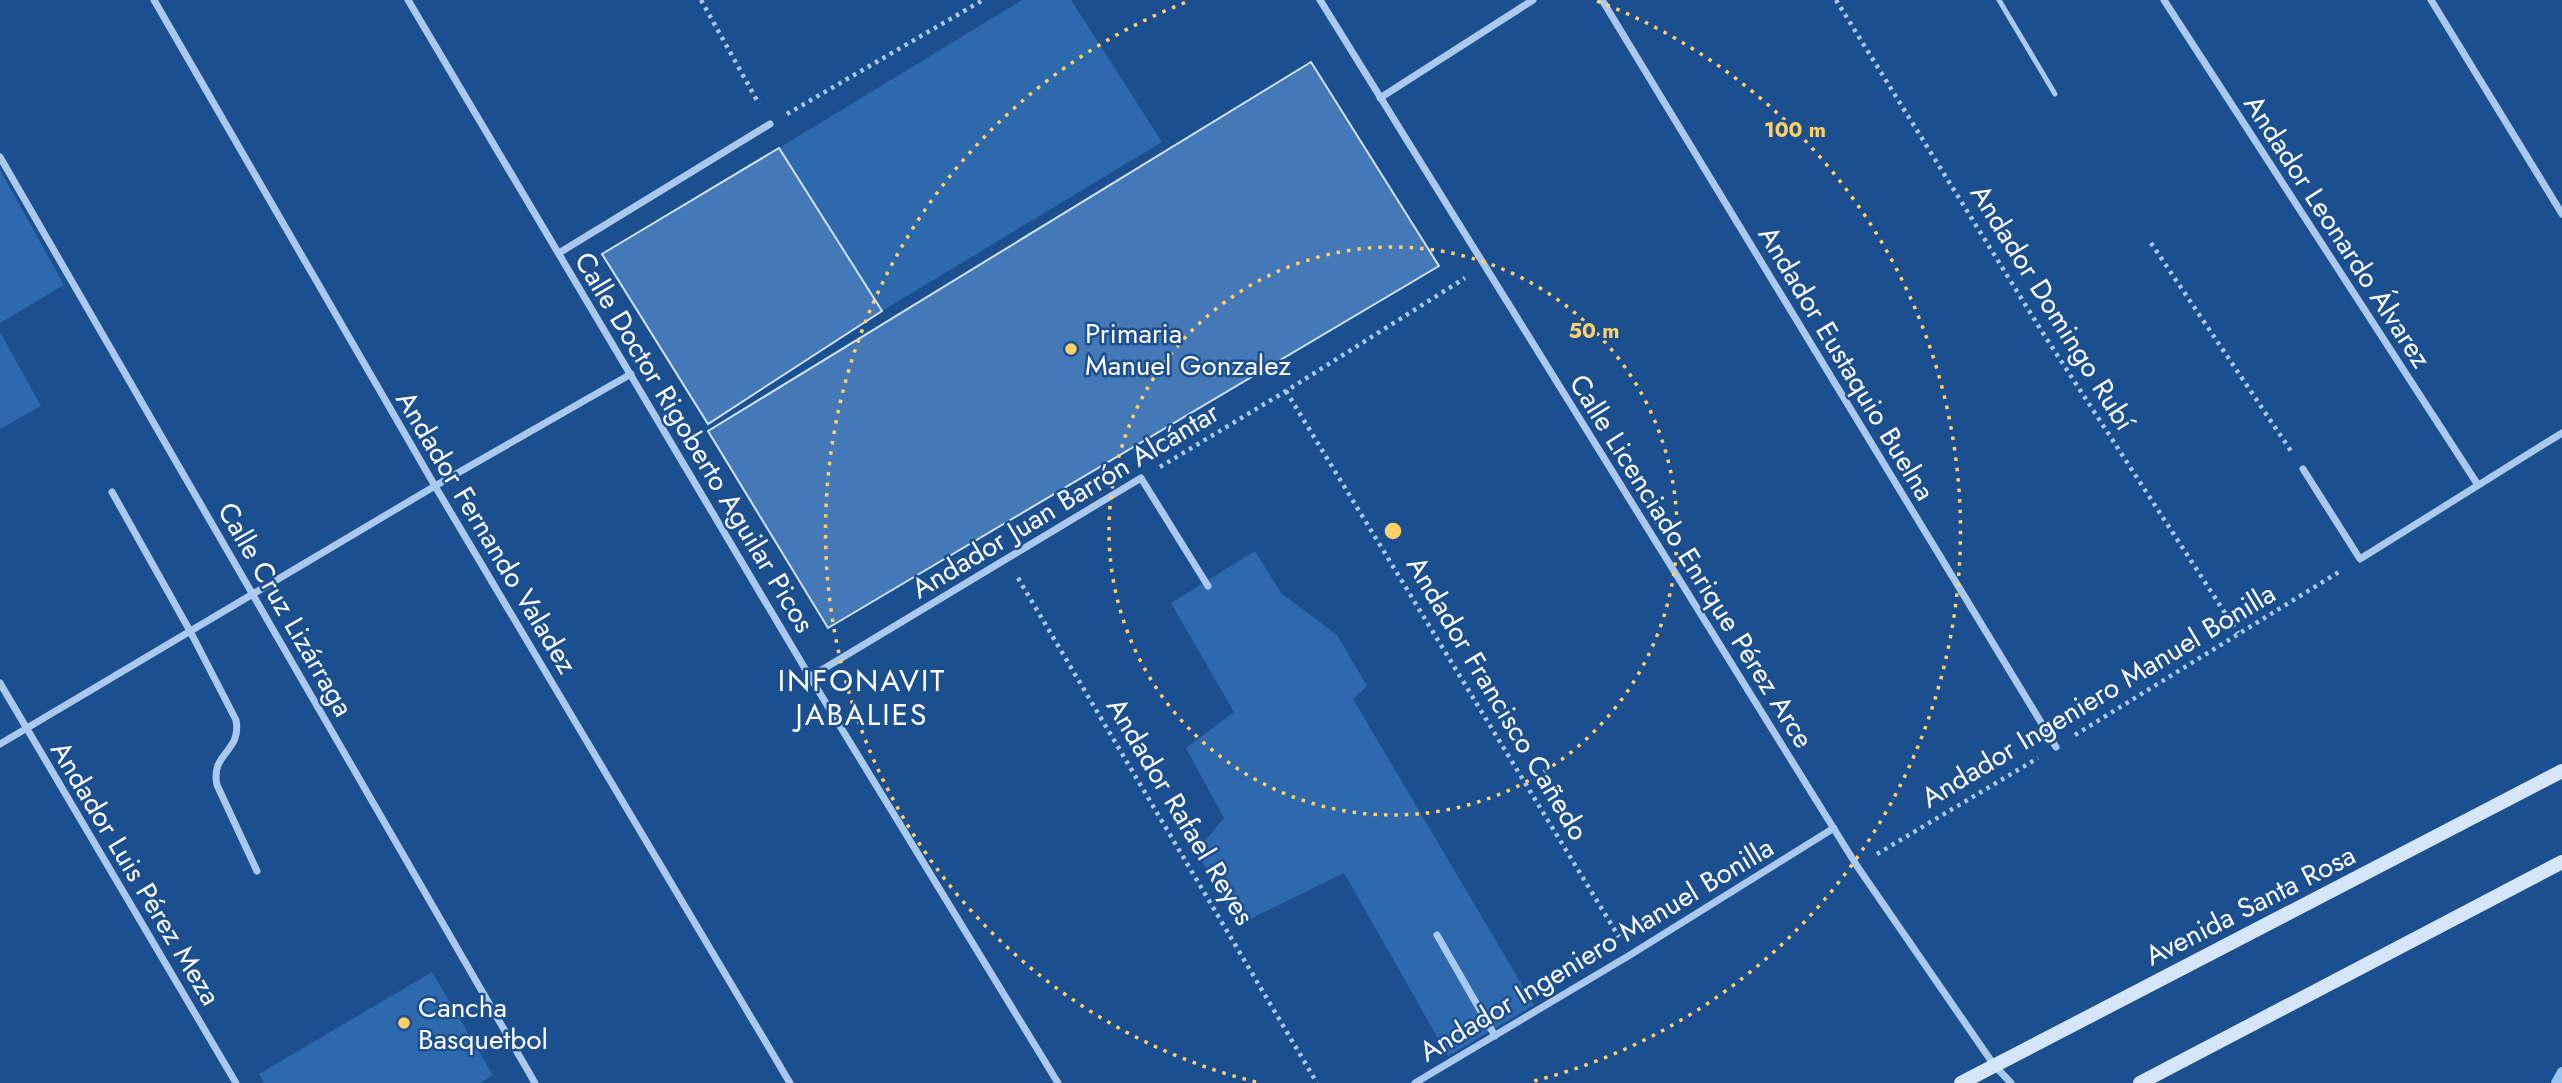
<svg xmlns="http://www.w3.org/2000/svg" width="2562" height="1083" font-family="Jost,sans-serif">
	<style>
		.green { fill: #2e69ad }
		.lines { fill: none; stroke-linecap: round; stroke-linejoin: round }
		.stream { stroke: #9cc4f0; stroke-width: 10 }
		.building { fill: #4478b7; stroke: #cfe3fa; stroke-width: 2 }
		.path { stroke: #a9c9ee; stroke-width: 4.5; stroke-dasharray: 3.5 5; stroke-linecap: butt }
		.service { stroke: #a9c9ee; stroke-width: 5 }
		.minor { stroke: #a9c9ee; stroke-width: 7 }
		.secondary { stroke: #d6e6fa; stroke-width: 14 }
		.ring { fill: none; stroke: #ffd166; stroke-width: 3.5; stroke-dasharray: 3.5 7 }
		.poi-dot { fill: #ffd166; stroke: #1b4f8f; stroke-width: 2.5 }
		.labels { text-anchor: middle; stroke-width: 5; stroke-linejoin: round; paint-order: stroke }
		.street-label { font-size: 28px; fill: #fff; stroke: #1b4f8f }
		.poi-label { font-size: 28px; fill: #fff; stroke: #1b4f8f; text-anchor: start }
		.neighbourhood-label { font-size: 30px; letter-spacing: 2px; fill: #fff; stroke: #1b4f8f }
		.centre { fill: #ffd166; stroke: #1b4f8f; stroke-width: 3.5 }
		.ring-label { font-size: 21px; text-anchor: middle; font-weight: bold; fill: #ffd166; stroke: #1b4f8f; stroke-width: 5; stroke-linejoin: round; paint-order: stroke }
	</style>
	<rect width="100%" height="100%" fill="#1b4f8f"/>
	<path class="green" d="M1022,0H1071L1162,142L882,311L779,148Z
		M0,170L64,285L0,323Z
		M0,332L41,406L0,429Z
		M1255,551L1281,593L1337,635L1367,686L1353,699L1534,1005L1448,1056L1344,873L1238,925L1196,851L1224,818L1186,748L1234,712L1171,603Z
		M432,972L493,1075L480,1083H264L259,1074Z"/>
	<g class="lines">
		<path class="stream" d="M2556,1083L2562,1072"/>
	</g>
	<path class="building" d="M1311,62L1439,266L828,628L708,431Z
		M779,148L882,311L708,424L602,254Z"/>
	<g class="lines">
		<path class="path" d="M701,0L759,104
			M1836,0L2041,330L2238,633
			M787,114L983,0
			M2151,243L2291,451
			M1286,391L1619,937
			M1160,467L1286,391L1465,278
			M1018,578L1317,1083
			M2075,735L2342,570
			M1877,854L2038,758"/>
		<path class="service" d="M1999,0L2055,94"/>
		<path class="minor" d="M154,0L435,486L790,1083
			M408,0L810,677L1058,1083
			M1320,0L1857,866L1994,1065L2011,1083
			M1602,0L2056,747
			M2164,0L2478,485
			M2431,0L2562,214
			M1380,98L1533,0
			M0,157L535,1083
			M559,253L770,124
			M2303,469L2360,559L2562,433
			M112,492L190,631L236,720C242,753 210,752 217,785L257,871
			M810,677L1141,478L1208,586
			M0,683L236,1083
			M0,744L435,486L631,374
			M1437,935L1495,1036
			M1415,1083L1630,955L1834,828"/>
		<path class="secondary" d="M1961,1083L2562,771
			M2140,1083L2562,862"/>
	</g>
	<g class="ring">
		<circle cx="1393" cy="531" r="284"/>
		<path d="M1256 1082A568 568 0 0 1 1189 1M1597 1A568 568 0 0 1 1530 1082"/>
	</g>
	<g class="poi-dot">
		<circle cx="1071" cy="349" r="7"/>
		<circle cx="404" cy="1023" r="7"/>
	</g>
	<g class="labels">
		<g class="street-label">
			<text transform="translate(2338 231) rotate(57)" y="10">Andador Leonardo Álvarez</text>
			<text transform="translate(2053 307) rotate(58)" y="10">Andador Domingo Rubí</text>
			<text transform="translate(1847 363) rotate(59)" y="10">Andador Eustaquio Buelna</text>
			<text transform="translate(695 442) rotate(59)" y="10">Calle Doctor Rigoberto Aguilar Picos</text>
			<text transform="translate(1065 500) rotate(-31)" y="10">Andador Juan Barrón Alcántar</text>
			<text transform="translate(487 532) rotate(59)" y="10">Andador Fernando Valadez</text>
			<text transform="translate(1692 561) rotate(58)" y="10">Calle Licenciado Enrique Pérez Arce</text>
			<text transform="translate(286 609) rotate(60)" y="10">Calle Cruz Lizárraga</text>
			<text transform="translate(2098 695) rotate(-31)" y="10">Andador Ingeniero Manuel Bonilla</text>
			<text transform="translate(1498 698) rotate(59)" y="10">Andador Francisco Cañedo</text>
			<text transform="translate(1181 811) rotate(59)" y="10">Andador Rafael Reyes</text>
			<text transform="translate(136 873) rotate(59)" y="10">Andador Luis Pérez Meza</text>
			<text transform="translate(2250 905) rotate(-27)" y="10">Avenida Santa Rosa</text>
			<text transform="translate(1596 949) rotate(-31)" y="10">Andador Ingeniero Manuel Bonilla</text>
		</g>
		<g class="poi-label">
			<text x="1085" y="343">Primaria<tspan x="1085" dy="32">Manuel Gonzalez</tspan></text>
			<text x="418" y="1017">Cancha<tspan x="418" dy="32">Basquetbol</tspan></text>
		</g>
		<g class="neighbourhood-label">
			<text x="862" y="691">INFONAVIT<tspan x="862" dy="34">JABALIES</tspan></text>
		</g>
	</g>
	<circle cx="1393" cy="531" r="10" class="centre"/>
	<g class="ring-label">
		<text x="1795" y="137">100 m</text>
		<text x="1594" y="338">50 m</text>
	</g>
</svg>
